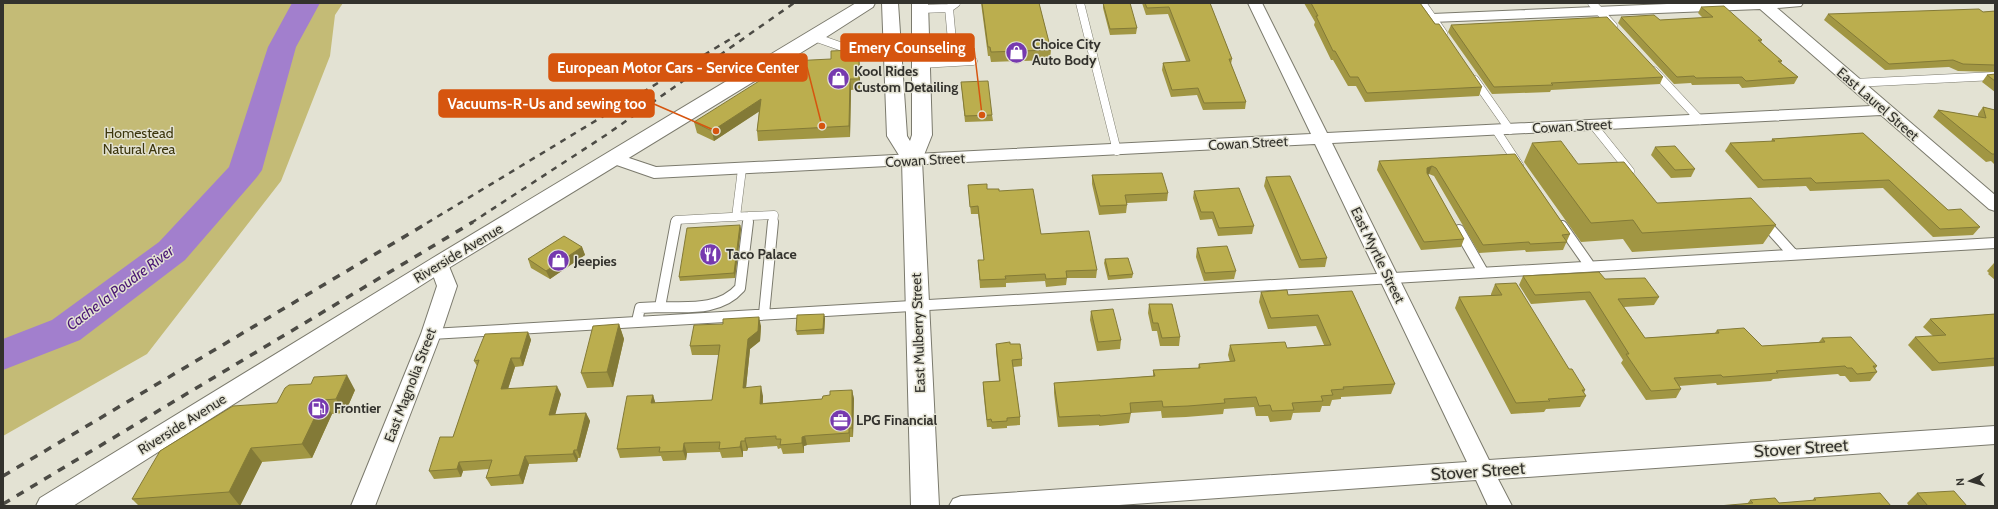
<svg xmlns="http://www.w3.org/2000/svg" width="1998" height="509" font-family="Cabin,sans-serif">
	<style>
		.green { fill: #c4bb76 }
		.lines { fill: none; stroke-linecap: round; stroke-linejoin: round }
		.river { fill: #a27fcd; fill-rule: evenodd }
		.lane-far1-casing { stroke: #7b7a6d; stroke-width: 9 }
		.lane-casing { stroke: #7b7a6d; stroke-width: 12 }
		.street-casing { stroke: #7b7a6d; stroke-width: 2 }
		.highway-casing { stroke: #7b7a6d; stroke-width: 2 }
		.lane-far1 { stroke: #fff; stroke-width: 8 }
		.lane { stroke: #fff; stroke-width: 10 }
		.street { fill: #fff; fill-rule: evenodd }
		.highway { fill: #fff; fill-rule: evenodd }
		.rail-far1 { stroke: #4c4b45; stroke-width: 2.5; stroke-dasharray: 6 6; stroke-linecap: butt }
		.rail { stroke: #4c4b45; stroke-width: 3.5; stroke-dasharray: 8 8; stroke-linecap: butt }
		.wall { fill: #a19643 }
		.shaded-wall { fill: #837a37 }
		.building { fill: #bbae4e; stroke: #837a37 }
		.labels { text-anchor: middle; stroke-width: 3; stroke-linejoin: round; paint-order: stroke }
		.poi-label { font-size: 14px; font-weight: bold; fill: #33322d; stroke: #e3e2d3; text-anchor: start }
		.street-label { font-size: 14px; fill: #33322d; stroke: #e3e2d3 }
		.park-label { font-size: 14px; fill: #3c360d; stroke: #e3e2d3 }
		.water-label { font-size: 15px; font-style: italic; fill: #4a1774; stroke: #e3e2d3 }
		.near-street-label { font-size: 17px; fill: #33322d; stroke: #e3e2d3 }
		.leader { fill: none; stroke: #d6550f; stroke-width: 1.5 }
		.callout-dot { fill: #d6550f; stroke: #e3e2d3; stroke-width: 1.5 }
		.callout { fill: #d6550f; stroke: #d6550f; stroke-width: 1.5 }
		.callout-label { font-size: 15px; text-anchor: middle; font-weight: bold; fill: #fff }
	</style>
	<rect width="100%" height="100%" fill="#e3e2d3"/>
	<path class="green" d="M3,3H343L335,15L330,56L281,181L147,354L3,436Z"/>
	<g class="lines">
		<path class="river" d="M292,3H320L296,47L262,170L257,177L185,260L80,340L3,370V339L52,320L159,242L229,167L268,47Z"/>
		<defs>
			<path id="lane-far1" d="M1080,3L1117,151
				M1422,3L1443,33
				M1592,3L1613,26
				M920,9L949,8
				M814,37L851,50L893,49
				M920,43L952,41L949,8L956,3
				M921,64L973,61
				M1654,71L1700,120
				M1475,80L1510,130
				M1854,83L1995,76
				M1593,125L1630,171
				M1496,130L1519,165
				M749,216L774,215L773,223
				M736,217L742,169
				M675,223L676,220L749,216
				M748,223L749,216"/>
			<path id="lane" d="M676,222L660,307C688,307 720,311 740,288L748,222
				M1764,222L1793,254
				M1562,226L1590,266
				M1459,230L1483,272
				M764,314L773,222
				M637,321L640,308L660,307
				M431,334L1995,243"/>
			<path id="street" d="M1248,3H1262L1327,133L1871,106L1760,9L1432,22L1427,21L1425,18L1427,15L1432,14L1691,3H1803L1801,6L1777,8L1995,195V211L1989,209L1881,115L1332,143L1489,460L1995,426V444L1498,479L1512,506H1488L1476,480L1105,506H949L953,499L961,496L1467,462L1315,144L654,178L608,162L605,158L608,154L614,153L656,167L1311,134Z
				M439,257L446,259L457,286L441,334L375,506H351L421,334L437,286L429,264L432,259Z"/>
			<path id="highway" d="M856,3H875L873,7L820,41L447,269L73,506H36L40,498L431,259Z
				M882,3H898L907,136L910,141L912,135V3H928L932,135L922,160L939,506H911L902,160L887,136Z"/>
		</defs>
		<use href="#lane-far1" class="lane-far1-casing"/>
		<use href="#lane" class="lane-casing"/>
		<use href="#street" class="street-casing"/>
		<use href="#highway" class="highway-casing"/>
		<use href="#lane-far1" class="lane-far1"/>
		<use href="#lane" class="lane"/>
		<use href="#street" class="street"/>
		<use href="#highway" class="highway"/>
		<path class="rail-far1" d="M427,223L742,32
			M471,223L606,135L794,3"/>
		<path class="rail" d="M3,476L429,222
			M3,504L473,222"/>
	</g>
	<path class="wall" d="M981,3H1039L1051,50L1050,60L991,62L990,56H988Z
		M1103,3L1137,28L1136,34L1110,35L1103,8Z
		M1142,3H1210L1232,59L1231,64L1246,102L1245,109L1203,110L1197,95L1171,97L1162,70L1163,63L1186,61L1168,14L1146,15Z
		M1304,3H1420L1482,87L1479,96L1365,102L1356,86H1348L1333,60H1331L1314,25L1315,22Z
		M1701,7L1762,40L1761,42L1782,61L1781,63L1798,77L1794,84L1742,88L1739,84L1692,85L1691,83L1674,84L1618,23L1621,17L1660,20L1703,18L1698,13Z
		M1995,11V72L1958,71L1949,67L1885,70L1824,20L1828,14L1983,12Z
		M1451,25L1663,77L1660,84L1551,90L1550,92L1492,94L1448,32Z
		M855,58L860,68V89L851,90L850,137L758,141L757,131L759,111L714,141L697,133L694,122Z
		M1995,74V92L1982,82L1987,75Z
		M961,82L992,115L993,121L965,122Z
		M1983,107L1995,110V165L1991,161L1986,162L1933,117L1938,110L1978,117V114Z
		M1863,133L1948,210L1980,227L1973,235L1933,237L1883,188L1810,191L1806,186L1758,188L1725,151L1730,143L1771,142L1772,139Z
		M1532,143L1578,164L1657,203L1776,225L1763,244L1632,252L1623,239L1581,242L1524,162Z
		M1655,147L1695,169L1691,177L1671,178L1651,155Z
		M1515,154L1570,234L1563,250L1526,252L1525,250L1479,253L1434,176L1429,174L1428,175L1464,239L1461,247L1421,250L1377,170L1379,161Z
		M1092,175L1168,193L1167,201L1127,203V205L1126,213L1099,215L1092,184Z
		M1266,177L1327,258L1325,267L1299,268L1264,186Z
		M968,185L987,189L999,191L1041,234L1097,270L1096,278H1067L1066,285L1046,287L1045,281L1006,283V287L980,288L978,260H984L978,214H971Z
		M1194,191L1254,226L1252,234L1218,236L1212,219L1200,220L1193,198Z
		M740,225L741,229L735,278L680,281L679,277Z
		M582,247L585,255L550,279L531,268L528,259Z
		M1197,248L1236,271L1234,279L1204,281L1196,257Z
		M1105,259L1133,274L1132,278L1108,280L1104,263Z
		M1994,263H1995V280L1988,274L1989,273L1987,271Z
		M1523,276L1605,279L1659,297L1654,305L1624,307L1645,338L1715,333L1717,330L1762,346L1819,342L1822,338L1877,366L1875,369L1877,372L1870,381L1850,382L1845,376H1840L1838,374L1773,379L1771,381L1717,385L1716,383L1679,386L1681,389L1676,398L1646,400L1621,363L1623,360L1585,300L1531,304L1519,285Z
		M1495,284L1569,369L1585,390L1584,393L1586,396L1580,407L1546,409L1544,412L1511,414L1455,308L1459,297L1491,296V294Z
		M1352,291L1395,384L1391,394L1341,397V399L1332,400L1330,406H1322L1320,412L1293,413L1291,420L1270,422L1268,416H1256L1254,407L1224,409L1223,414L1186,417L1162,418L1161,411L1131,413L1129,423L1099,426V425L1058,427L1054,393V383L1153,376V370L1198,368L1199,364L1230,362L1228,355L1230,345L1287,348L1324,345L1316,326L1268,329L1259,302L1261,292L1288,295Z
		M1149,304L1180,337L1179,346H1160L1157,331H1152L1148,313Z
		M1091,311L1121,340L1120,349L1097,351L1090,320Z
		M1995,314V366L1932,371L1908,345L1915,337L1933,336L1923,327L1930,319Z
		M825,318L824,334L797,335L796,331Z
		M619,324L624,339L613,387L587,388L581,373Z
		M723,324L761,326L760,341L750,349L746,388L763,396V403L822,399L830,395L852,390L854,399L853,437H850V442L807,445L804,446V453L783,454L781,448L778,449L777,446L748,448L747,451H743V457L722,458L720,452L687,453L686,460L663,461L661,456L620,458L617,449L653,395L655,403L712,400L719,355H692L690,346Z
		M528,332L531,340L523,366L515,367L508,389L561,394L555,414L586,413L590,421L580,458H578L577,462L529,464L523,484L491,486L486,478L489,469L463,471L461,477L434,479L429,471L453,437L477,366L474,361Z
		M996,344H1010L1022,359V366L1013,367L1020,417V425L1007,426V428L992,429L991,427H987L983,389V382L999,381L996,351Z
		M355,390L345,413L332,414L312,458L262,462L240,506H139L132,499L277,403Z
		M1917,493L1967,506H1909L1907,503Z
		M1814,498L1891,506L1747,504L1750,500L1779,503L1812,501Z"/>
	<path class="shaded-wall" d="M859,58L860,68V89L859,79Z
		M850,79L851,90L850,137L849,126Z
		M761,99L763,109L714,141L712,131Z
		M1432,166L1429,174L1425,176L1427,168Z
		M740,225L741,229L735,278L734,273Z
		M582,247L585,255L550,279L546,271Z
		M824,314L825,318L824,334L823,329Z
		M759,317L761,326L760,341L750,349L745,397L743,388L748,339Z
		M619,324L624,339L613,387L607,372Z
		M528,332L531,340L523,366L520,358Z
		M511,358L515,367L505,398L501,389Z
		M347,375L355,390L345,413L336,399Z
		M557,386L561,394L553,423L549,415Z
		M761,386L763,396L762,413L760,404Z
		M852,390L854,399L853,437L852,428Z
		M653,395L656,405L651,403Z
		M323,400L332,414L312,458L302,444Z
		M586,413L590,421L580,458L577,450Z
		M849,428L850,437V442L849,433Z
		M805,436L807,445L804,446V453L802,443V437Z
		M745,438L748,448L747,451L745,441Z
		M741,441L743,451V457L740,447Z
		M684,443L687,453L686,460L683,451Z
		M251,448L262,462L240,506L229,492Z
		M574,450L578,458L577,462L573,454Z
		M525,456L529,464L523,484L519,475Z
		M459,462L463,471L461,477L457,469Z"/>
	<path class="building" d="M982,3H1039L1051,50L991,52L990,47H988Z
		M1103,3H1130L1137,28L1110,29Z
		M1145,3H1210L1232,59H1229L1246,102L1204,103L1198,88L1172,90L1163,63L1190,61L1169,7L1147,8Z
		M1311,3H1420L1435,24H1439L1482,87L1367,93L1358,77H1350L1335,51H1333L1316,16H1318Z
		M1724,6L1762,40H1758L1782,61H1778L1798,77L1746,81L1742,77L1696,78L1694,76L1677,77L1621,17L1654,15L1660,20L1713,17L1701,7Z
		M1979,9L1983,12L1995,11V65L1963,64L1953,60L1889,64L1828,14Z
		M1607,17L1663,77L1551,83L1553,85L1494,87L1451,25Z
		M854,50V58H859V79H850L849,126L757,131L761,99L712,131L694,122L791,61L831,59V51Z
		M1995,74V81L1987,75Z
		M988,81L992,115L965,116L961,82Z
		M1983,107L1995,110V154H1992L1938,110L1986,118Z
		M1863,133L1948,210L1961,209L1980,227L1940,229L1889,180L1816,183L1811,178L1763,180L1730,143L1775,141L1772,139Z
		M1561,141L1578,164L1624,162L1657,203L1751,198L1776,225L1642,233L1633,220L1591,223L1532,143Z
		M1675,146L1695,169L1675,170L1655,147Z
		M1515,154L1570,234L1562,235L1567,242L1530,244L1529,242L1483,245L1436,168L1432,166L1427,168V173L1464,239L1424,242L1379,161Z
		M1162,173L1168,193L1125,195L1127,205L1100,206L1092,175Z
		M1290,176L1327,258L1301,260L1266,177Z
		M987,184V189H999V191L1033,189L1041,234L1089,231L1097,270L1066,271L1067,278L1046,279L1045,274L1005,276L1006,279L980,280L978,260H984L978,206L970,207L968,185Z
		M1239,188L1254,226L1219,228L1213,212H1201L1194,191Z
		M740,225L734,273L679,277L687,228Z
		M564,236L582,247L546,271L528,259Z
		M1227,246L1236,271L1205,273L1197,248Z
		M1128,258L1133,274L1109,276L1105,259Z
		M1599,272L1605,279L1645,278L1659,297L1618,299L1645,338L1719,333L1717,330L1744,328L1762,346L1825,342L1822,338L1851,337L1877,366H1873L1877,372L1857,374L1852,368H1847L1845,366L1776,371L1778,373L1723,377L1721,375L1674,378L1681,389L1651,391L1626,354H1629L1590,292L1535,295L1523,276Z
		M1516,283L1569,369H1572L1585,390H1582L1586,396L1548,399L1550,401L1516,403L1459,297L1502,295L1495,284Z
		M1287,290L1288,295L1352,291L1395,384L1343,387L1344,389L1331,390L1333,395L1321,396L1323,401L1292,403L1294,410L1272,411L1270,405L1259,406L1256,397L1224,399L1225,403L1188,406L1163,407L1162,401L1130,403L1131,413L1100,416V415L1059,417L1054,383L1155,376L1153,370L1200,368L1199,364L1235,361L1230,345L1285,342L1287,348L1331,345L1318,315L1271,318L1261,292Z
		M1149,304H1172L1180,337L1162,338L1158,323H1153Z
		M1113,309L1121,340L1098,342L1091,311Z
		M824,314L823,329L796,331L797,315Z
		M1995,314V358L1939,363L1915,337L1946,335L1930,319Z
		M759,317L758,331L748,339L743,388L761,386L760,404L822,399L823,396L830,395V391L852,390V428H849V433L805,436L802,437V443L780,445L781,439H776V436L745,438V441H741L740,447L719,449L720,442L684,443L683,451L659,452L660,447L617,449L627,396L653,395L651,403L712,400L720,345L690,346L694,325L723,324V319Z
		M619,324L607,372L581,373L593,326Z
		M528,332L520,358H511L501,389L557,386L549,415L586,413L577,450H574L573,454L525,456L519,475L486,478L492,460L459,462L457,469L429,471L440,437H453L479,360L474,361L485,334Z
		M1010,342V344H1020L1022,359L1012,360L1020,417L1007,418V421L992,422L991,419L987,420L983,382L1000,381L996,344Z
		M347,375L336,399L323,400L302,444L251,448L229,492L132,499L160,451L233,406L277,403L285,388L289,385L311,384L314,377Z
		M1954,491L1967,506H1928L1917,493Z
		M1880,493L1891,506H1718L1753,503L1750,500L1775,498L1779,503L1816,500L1814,498Z"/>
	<defs>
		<symbol id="shop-disc" viewBox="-11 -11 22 22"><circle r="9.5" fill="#7639af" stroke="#e3e2d3"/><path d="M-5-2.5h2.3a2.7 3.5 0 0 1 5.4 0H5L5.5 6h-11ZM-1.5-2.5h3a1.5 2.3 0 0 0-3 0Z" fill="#fff"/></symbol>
		<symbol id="restaurant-disc" viewBox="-11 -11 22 22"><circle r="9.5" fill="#7639af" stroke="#e3e2d3"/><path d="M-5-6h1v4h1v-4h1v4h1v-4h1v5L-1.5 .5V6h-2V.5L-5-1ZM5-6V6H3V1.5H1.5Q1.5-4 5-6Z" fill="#fff"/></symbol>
		<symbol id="fuel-disc" viewBox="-11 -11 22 22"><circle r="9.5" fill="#7639af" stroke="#e3e2d3"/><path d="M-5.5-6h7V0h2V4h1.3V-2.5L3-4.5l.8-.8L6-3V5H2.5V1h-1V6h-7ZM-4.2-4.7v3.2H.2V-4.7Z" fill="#fff"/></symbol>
		<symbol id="office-disc" viewBox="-11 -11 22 22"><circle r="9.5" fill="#7639af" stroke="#e3e2d3"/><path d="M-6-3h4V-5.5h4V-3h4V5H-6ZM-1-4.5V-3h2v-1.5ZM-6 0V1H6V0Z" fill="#fff"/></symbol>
	</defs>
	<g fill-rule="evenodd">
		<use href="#shop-disc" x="1004" y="40" width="25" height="25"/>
		<use href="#shop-disc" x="826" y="66" width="25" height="25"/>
		<use href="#restaurant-disc" x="698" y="242" width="25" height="25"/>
		<use href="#shop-disc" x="546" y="248" width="25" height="25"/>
		<use href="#fuel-disc" x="306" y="396" width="25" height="25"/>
		<use href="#office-disc" x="828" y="408" width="25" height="25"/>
	</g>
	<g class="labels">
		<g class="poi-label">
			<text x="1032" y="49">Choice City<tspan x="1032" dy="16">Auto Body</tspan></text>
			<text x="854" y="76">Kool Rides<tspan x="854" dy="16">Custom Detailing</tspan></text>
			<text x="726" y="259">Taco Palace</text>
			<text x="574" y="266">Jeepies</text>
			<text x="334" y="413">Frontier</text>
			<text x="856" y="425">LPG Financial</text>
		</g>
		<g class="street-label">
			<text transform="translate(1878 104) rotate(41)" y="5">East Laurel Street</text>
			<text transform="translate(1572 126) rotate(-3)" y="5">Cowan Street</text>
			<text transform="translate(1248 143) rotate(-3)" y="5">Cowan Street</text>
			<text transform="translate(925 160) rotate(-3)" y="5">Cowan Street</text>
			<text transform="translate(458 253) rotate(-31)" y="5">Riverside Avenue</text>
			<text transform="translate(1378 255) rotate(64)" y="5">East Myrtle Street</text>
			<text transform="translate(918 333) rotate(-92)" y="5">East Mulberry Street</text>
			<text transform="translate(410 385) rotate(-69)" y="5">East Magnolia Street</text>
			<text transform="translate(182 424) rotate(-32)" y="5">Riverside Avenue</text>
		</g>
		<g class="park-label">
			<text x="139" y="138">Homestead<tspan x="139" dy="16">Natural Area</tspan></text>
		</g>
		<g class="water-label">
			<text transform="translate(120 288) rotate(-37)" y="5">Cache la Poudre River</text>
		</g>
		<g class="near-street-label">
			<text transform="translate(1801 448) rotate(-4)" y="6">Stover Street</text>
			<text transform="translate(1478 471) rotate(-4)" y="6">Stover Street</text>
		</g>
	</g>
	<path class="leader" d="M982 115L974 48M822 126L807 67M716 131L654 104"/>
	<g class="callout-dot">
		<circle cx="982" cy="115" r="4"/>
		<circle cx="822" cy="126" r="4"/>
		<circle cx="716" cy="131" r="4"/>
	</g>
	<g class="callout">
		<rect x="841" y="34" width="133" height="27" rx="4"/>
		<rect x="549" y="54" width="258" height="27" rx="4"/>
		<rect x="439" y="90" width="215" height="27" rx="4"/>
	</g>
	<g class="callout-label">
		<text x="907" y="53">Emery Counseling</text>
		<text x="678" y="73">European Motor Cars - Service Center</text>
		<text x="547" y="109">Vacuums-R-Us and sewing too</text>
	</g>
	<rect width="1998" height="509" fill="none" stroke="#33322d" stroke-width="8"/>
	<g transform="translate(1970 481) rotate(265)" stroke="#e3e2d3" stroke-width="3" paint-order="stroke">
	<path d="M0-3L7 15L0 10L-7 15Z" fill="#33322d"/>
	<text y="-6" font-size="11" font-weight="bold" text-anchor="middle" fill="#33322d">N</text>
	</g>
</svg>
